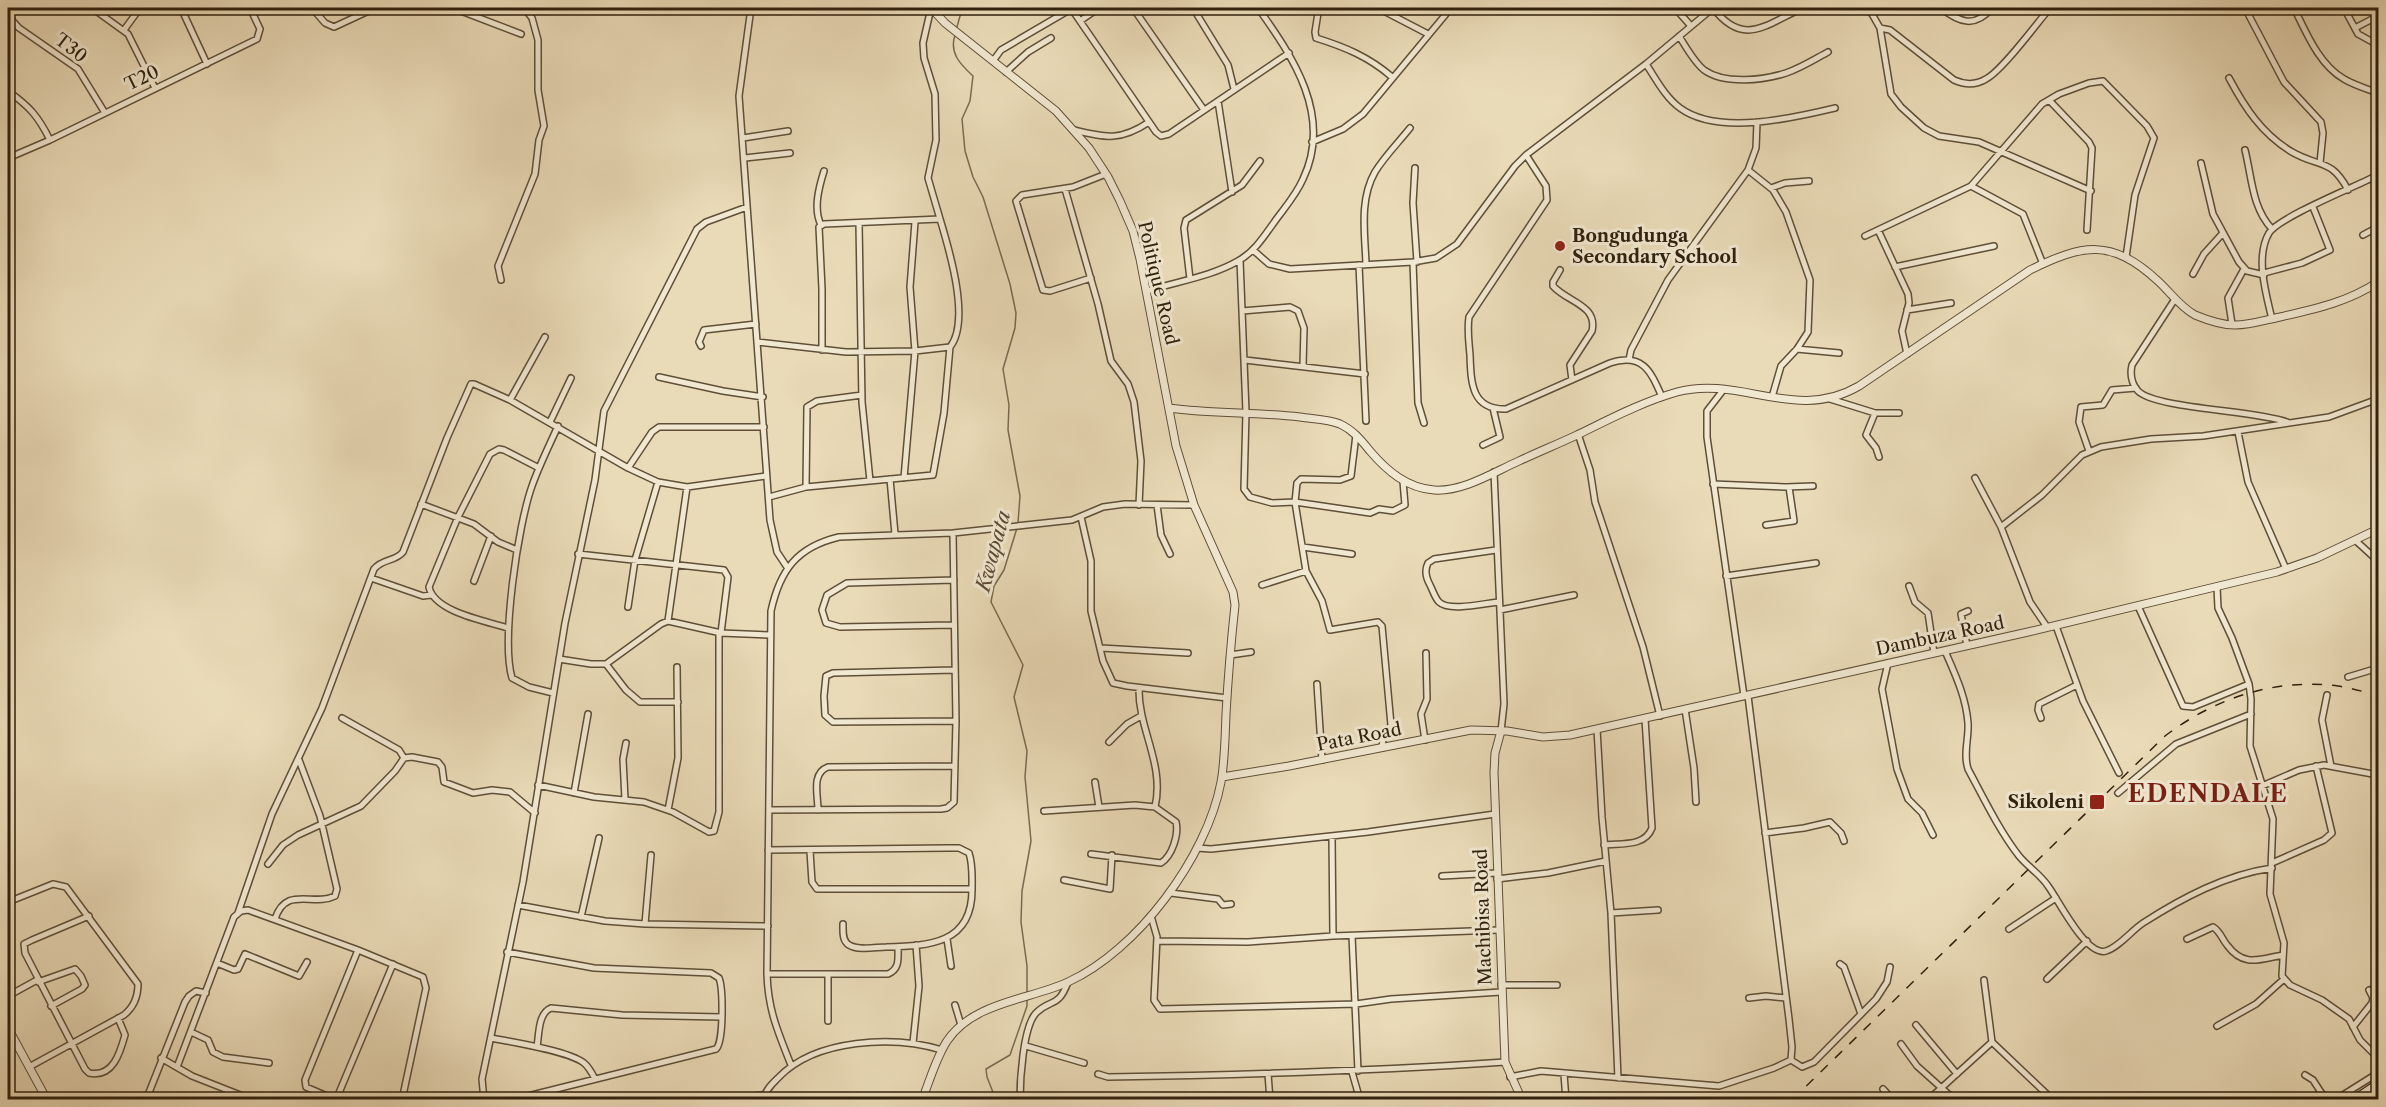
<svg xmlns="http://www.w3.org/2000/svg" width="2386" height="1107" font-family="'Libre Caslon Text',serif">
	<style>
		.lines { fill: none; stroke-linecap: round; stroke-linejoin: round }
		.stream { stroke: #796a51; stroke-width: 1.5 }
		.minor-casing { stroke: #5e4f38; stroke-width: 8 }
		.tertiary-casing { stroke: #5e4f38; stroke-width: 9 }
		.secondary-casing { stroke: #2f200d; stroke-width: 10 }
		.minor { stroke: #f1e8d1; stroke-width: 5 }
		.tertiary { stroke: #f1e8d1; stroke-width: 7 }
		.secondary { stroke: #f1e8d1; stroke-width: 8 }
		.rail { stroke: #2f200d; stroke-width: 1.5; stroke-dasharray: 10 10; stroke-linecap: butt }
		.poi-dot { fill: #8f2418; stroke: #f1e8d1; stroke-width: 2 }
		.labels { text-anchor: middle; stroke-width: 6; stroke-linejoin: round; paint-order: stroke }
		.street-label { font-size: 18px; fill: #2f200d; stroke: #f1e8d1 }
		.poi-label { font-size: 18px; font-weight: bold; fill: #2f200d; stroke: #f1e8d1; text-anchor: start }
		.water-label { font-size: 20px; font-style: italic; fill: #5a4b35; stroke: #f1e8d1 }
		.district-label { font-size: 24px; font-weight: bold; letter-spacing: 1.5px; fill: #7a1f14; stroke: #f1e8d1 }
	</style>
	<rect width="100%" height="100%" fill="#eadbb8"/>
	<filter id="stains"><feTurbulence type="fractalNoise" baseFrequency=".00333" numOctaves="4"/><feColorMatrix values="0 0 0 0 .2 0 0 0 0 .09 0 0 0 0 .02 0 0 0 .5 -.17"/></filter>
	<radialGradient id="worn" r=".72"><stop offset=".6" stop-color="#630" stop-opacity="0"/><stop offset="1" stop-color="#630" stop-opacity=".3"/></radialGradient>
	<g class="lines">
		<path class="stream" d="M957,27L960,16L968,8
			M955,35C949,53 960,64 973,76L970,101L962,119L965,151L973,177L983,197L1010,284L1016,313L1015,328L1003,369L1009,405L1008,430L1020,496L1018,523
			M1017,528L1004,570L994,586L991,602L1023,665L1014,697L1027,751L1025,777L1031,841L1022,891L1021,922L1027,966V992
			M996,1100L987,1077L986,1069L1010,1055L1027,1006V1000"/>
		<defs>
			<path id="minor" d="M92,8L128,34L155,88
				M181,8L207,64
				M312,8L325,23L334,27L375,8
				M453,8L521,34
				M751,8L739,96L770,520L777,552L787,567
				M931,8L923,43L924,58L935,94L936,140L928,178L940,219
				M1071,8L1156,132L1161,136L1169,134L1289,53
				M1133,8L1204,110
				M1193,8L1228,65L1234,89
				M1378,8L1428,34
				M1675,8L1691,26
				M1713,8C1744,48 1766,24 1803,8
				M1865,8L1872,14L1880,28L1891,94L1901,107L1924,128L1939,136L1979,142L2091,191
				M1941,8C1960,23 1975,28 1992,8
				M2245,8L2284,82L2321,122L2323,133L2320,163
				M2294,8C2306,32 2319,65 2344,79C2354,85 2367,89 2378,93
				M2344,8L2358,34L2378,45
				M1318,13L1315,32L1316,38C1345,47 1369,57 1392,77
				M8,16L19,28L78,69L105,113
				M1080,21L1099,8
				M1880,28L1890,30L1954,80C1965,85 1976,85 1986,79C2002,71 2037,23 2050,8
				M2355,28L2378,16
				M124,30L140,8
				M1679,36C1686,47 1694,62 1704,70C1725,85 1764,80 1786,73C1801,68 1815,59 1828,52
				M993,61L1001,50L1071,9
				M1646,64C1656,79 1665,97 1680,108C1718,136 1793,118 1835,108
				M1006,72L1028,52L1051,38
				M2229,78C2245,108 2262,134 2292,152C2320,168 2331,158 2348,190
				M8,91C30,107 38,116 50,140
				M2049,100L2089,142L2092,148L2087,230
				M1218,101L1232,192
				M1074,130C1106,138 1121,141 1149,122
				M743,138L788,131
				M1312,142L1343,129L1363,114L1451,8
				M2245,150C2252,178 2252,208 2272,229
				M1526,155L1546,186L1547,200L1469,317C1467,330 1469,343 1470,355C1471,382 1471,410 1506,409L1610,363C1643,352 1651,372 1662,397
				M8,158L50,140L257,39L260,29L250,8
				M745,158L790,153
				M2201,163L2213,214L2239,262L2247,271L2264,275
				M1415,168L1413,203L1417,262
				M1748,170L1773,190L1786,212L1810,280L1808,332L1797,349L1781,366L1772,397
				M1971,186L2023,214L2043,264
				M1771,188L1785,183L1809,181
				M1065,189L1098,304L1111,361L1128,384L1134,402L1141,461L1139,505
				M859,223L862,402L870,481
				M821,225C813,209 819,187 824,171
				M1878,230L1908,294L1909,303L1902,331L1907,354
				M2363,235L2378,227
				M1865,236L1971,186L2042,104L2059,94L2089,83L2103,81L2147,126L2154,138L2135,195L2126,257
				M1253,250L1269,264L1290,269L1413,262L1436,258L1457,244L1515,166L1526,155L1646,64L1713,8
				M1240,260L1246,412L1244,489L1250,497L1272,503L1295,502L1306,571L1322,601L1330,630L1378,622L1382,626L1391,725L1383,739L1382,748
				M1413,262L1418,403L1424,423
				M1366,264C1365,234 1359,200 1375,172C1384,157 1398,143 1410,128
				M1359,265L1366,421
				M1895,267L1994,246
				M1560,270L1553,282V286C1567,302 1598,305 1592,331L1570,365L1572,380
				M2264,273L2302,263L2330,250L2313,207
				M2193,274L2204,254L2223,233
				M1091,278L1050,291L1043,290L1016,201L1022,195L1073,187L1106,174
				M1190,279L1184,228L1186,220L1242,185L1260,161
				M501,280L498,266L535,174L539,140L544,126L538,90V40L532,18L524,8
				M1147,291C1178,281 1210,277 1238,261C1256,251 1266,233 1278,217C1287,205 1297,193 1303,179C1333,116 1293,57 1258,8
				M2175,299L2132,365C2130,374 2131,383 2138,391C2156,409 2255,410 2287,422
				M1907,310L1951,303
				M1242,311L1290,307L1298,311L1304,328L1303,366
				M2272,319C2266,294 2255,257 2269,233C2279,217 2357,186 2378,175
				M2232,324L2228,298L2244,269
				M757,342L846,352L915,351L950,347L944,413L933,475L806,487L769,497
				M701,346L699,342L704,330L756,324
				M1797,349L1839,353
				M822,350V289L819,227L824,224L940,219C949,249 971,321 950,347
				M1245,360L1365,374
				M1629,360L1631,350L1668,280L1748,170L1756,148L1757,122
				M659,377L723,391L763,397
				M1724,389L1707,411V437L1744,696
				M1830,399L1875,413H1899
				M510,400L545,337
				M1875,413L1866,435L1876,448L1879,457
				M550,422L571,378
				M2238,432L2248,482L2286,569
				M1578,434L1590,470L1595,502L1643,647L1660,716
				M1356,435L1351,476L1340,480L1301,479L1297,483L1295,502L1370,513L1379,509L1393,511L1405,505L1403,481
				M1483,445L1500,437L1493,408
				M2089,451L2079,422L2081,407L2103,405L2112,390L2136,388
				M628,468L652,432L659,427H764
				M1494,472L1504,704L1501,731
				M904,478L915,351L910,287L915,222
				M1975,478L2001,527L2030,602L2047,627
				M890,479L895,534
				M1713,484L1786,487L1813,486
				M806,487L807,407L817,401L862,395
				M421,504L474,524L498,542L517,550
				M1157,505L1161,535L1170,554
				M1081,517L1091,561V611L1103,661L1113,683L1127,686L1227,698
				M1766,525L1794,521L1789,487
				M2001,527L2042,495L2082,455L2101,447L2151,439L2203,436L2329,417L2378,399
				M2355,540L2378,561
				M1303,547L1352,554
				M1496,550L1434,559L1428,563C1424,571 1426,578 1430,585C1433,591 1435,598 1439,602C1449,612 1486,603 1499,602
				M578,554L724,570L728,577L721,633
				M1726,576L1816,563
				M371,578L423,596L431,595
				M474,581L491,536
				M1262,585L1306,571
				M1909,586L1915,602L1928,613L1934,653
				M2217,587L2218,608L2232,638L2249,684L2251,699L2250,746L2273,819L2270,894L2284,943L2282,976L2290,985L2322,1000L2349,1019L2360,1040L2378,1058
				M2138,606L2183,706L2193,707L2249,684
				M628,607L635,560L658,482
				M1500,610L1574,595
				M668,621L687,487
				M954,625L840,627L826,623L822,610L827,595L847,583L954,580
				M2056,626L2083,701L2119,773
				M508,628C486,621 434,612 429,587L458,517L490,454L499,449L504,450L539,468
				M1967,646L1961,614L1968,611
				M1101,648L1188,653
				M1945,651C1955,674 1966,697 1968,723C1969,739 1963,753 1968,769C1983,797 2000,832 2019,856C2028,867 2040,874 2048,886C2058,899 2086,957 2106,951C2119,947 2131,931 2143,923C2182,898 2225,875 2272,868
				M1230,655L1251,652
				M559,659L591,664H606L661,624L668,621L721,633L770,635
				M1888,663L1882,689L1897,769L1908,799L1922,813L1933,835
				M606,664L626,690L640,702H678
				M954,670L833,673L826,676L824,696L825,715L833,722L956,721
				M2348,677L2378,668
				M1317,684L1322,760
				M553,693L529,687L512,678C501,640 518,525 532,486C539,466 549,446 558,426
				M2327,695L2322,720L2331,766
				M1685,709L1694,768L1696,802
				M342,718L399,750L404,758
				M2041,718L2038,710L2039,704L2077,685
				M1597,729L1602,817L1611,913L1618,1078
				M1425,740L1421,714L1427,699L1426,653
				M1109,742L1127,724L1141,716
				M1095,782L1099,807
				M538,785L594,797L644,802L673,812L709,832L714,831L719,812V632
				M2262,786L2299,770L2324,765L2378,775
				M574,793L588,714
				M2118,793L2176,744L2251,714
				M625,799L623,759L626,743
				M668,810L678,758L677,667
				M770,810L941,809L947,808L954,802L956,721L953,533
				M818,810C818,795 811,773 828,767L955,766
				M1044,811L1135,805L1155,807
				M1765,833L1804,828L1830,822L1841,833L1844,841
				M1332,837L1333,936
				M1604,845C1621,843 1645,847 1652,828L1645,719
				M1197,848L1211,849L1368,832L1495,814
				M768,850L947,848H959L969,853C973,865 972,877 972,890C972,944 929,946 886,947C876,947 859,951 849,945C842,941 843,931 843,924
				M810,851L812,882L817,889H972
				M1091,854L1161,863C1172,856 1179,835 1176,822L1155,807C1165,764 1138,729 1139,688
				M2272,863L2324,840L2332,833L2316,766
				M268,864L283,845L298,835L361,806L395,771L404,758L412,757L438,762L442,767L444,782L473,793L492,790L510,792L535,813
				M1442,876L1497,873
				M1497,879L1548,873L1606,861
				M1064,880L1110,889L1112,855
				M1171,893L1218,899L1223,905L1231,904
				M8,902L53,884L66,887L138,984C138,997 134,1007 124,1015L29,1067
				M518,905L605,921L645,924L768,926
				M238,913L272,814L322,708L374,569C383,558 395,562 403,552L447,438L471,384H474L510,400L628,468L658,482L687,487L766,476
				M1611,913L1658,910
				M89,916L32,940L24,944L25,953L85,1069L89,1073C113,1078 120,1053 125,1035L118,1018
				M1151,916L1157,937L1154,1000L1160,1009L1356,1004L1391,999L1501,992
				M581,917L599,838
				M275,919C286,885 313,907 335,896L337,889L320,816L299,760
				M645,924L651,855
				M2009,929L2056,898
				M1352,936L1358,1071
				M947,939L951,966
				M2187,939L2213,927C2220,931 2222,939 2227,945C2244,968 2260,959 2283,955
				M1157,941L1248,942L1333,936L1499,930
				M507,952L594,968L711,973L719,978C723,988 724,1042 716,1049L512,1100
				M217,963L234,970L238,969L245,954L299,976L307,962
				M1840,964L1844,967L1861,1014
				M767,974H888C900,969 898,958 898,947
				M2047,979L2087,941
				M1984,980L1992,1042L2053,1100
				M38,982L75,969L81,976L85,985L82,989L51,1006
				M1501,985H1557
				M8,996L37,980
				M1749,998L1766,996L1786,998
				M955,1005L961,1025
				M828,1021V974
				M1916,1025L1957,1074
				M2217,1026L2256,1004L2284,979
				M2353,1027L2372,1003L2373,998L2369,990
				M191,1032L208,1040L213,1052L223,1057L269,1063
				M491,1038C512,1042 569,1051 584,1063C589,1067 592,1073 595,1079
				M913,1043L919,986L916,945
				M1901,1044L1917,1066L1955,1100
				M1026,1046L1084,1063
				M537,1047C539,1035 538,1013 551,1008L622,1015L721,1017
				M161,1058L192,1076L253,1100
				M1791,1060L1802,1067L1814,1062L1876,999L1887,982L1890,967
				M791,1065C778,1032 768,1010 767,974L771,611C780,570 797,547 839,537L953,533L1072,520L1103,507L1125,504L1194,505
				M177,1067L234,917L241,911L248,910L358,950L423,977L426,988L402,1100
				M1352,1072L1360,1100
				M1098,1074L1108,1077C1241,1075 1373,1071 1505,1062
				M1268,1074L1270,1100
				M1564,1074L1566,1100
				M2305,1075L2313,1080L2326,1100
				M1510,1077L1541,1071L1719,1086L1774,1068L1791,1060L1792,1047L1789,1019L1748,696
				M1883,1089L1893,1100
				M2137,1096L2141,1100
				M1815,1098L1817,1100
				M146,1100L185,1002L189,996L196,991L206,993
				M336,1100L306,1087L305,1080L358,950
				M336,1100L393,964
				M484,1100L482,1079L523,882L565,623L595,480L604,411L697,229L706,222L747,207
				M713,1100L764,1095
				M764,1100C764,1091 773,1083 779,1077C816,1039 893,1035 942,1050
				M1020,1100C1020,1080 1023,1027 1036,1013C1051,998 1058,1009 1068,982
				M1928,1100L1992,1042
				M2335,1100L2378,1073"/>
			<path id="tertiary" d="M1169,408C1213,414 1256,412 1300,417C1313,419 1328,419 1340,424C1353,430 1361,440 1370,451C1387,471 1407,488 1434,490C1463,492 1494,472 1519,461C1538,452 1558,444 1577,435C1610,419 1642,402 1677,392C1740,375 1796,423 1859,386L2030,270C2083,244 2111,238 2158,281C2171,293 2180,307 2195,315C2207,320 2222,325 2235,325C2250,325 2265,320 2280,317C2315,309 2348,302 2378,282
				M1501,731L1495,753L1494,773L1505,1062L1522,1100
				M1222,777L1289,766L1471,730L1507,731L1543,737L1570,735L2028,632L2277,572L2317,558L2378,529
				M8,1028L47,1100
				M922,1100C930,1080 936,1058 947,1041C973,1002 1029,1000 1068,982C1137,951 1207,857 1221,782C1225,760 1225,737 1226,714C1228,678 1231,642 1235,605L1233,592L1194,505L1176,446L1140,259L1133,231L1120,201L1108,177L1089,148L1056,111L945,23L931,8"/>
			<path id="secondary" d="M2354,1100L2378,1084
				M2370,1100L2378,1094"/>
		</defs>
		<use href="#minor" class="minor-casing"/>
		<use href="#tertiary" class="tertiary-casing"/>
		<use href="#secondary" class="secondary-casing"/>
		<use href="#minor" class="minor"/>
		<use href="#tertiary" class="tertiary"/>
		<use href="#secondary" class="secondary"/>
		<path class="rail" d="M1792,1100L2165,736C2215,698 2275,678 2338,686C2352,688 2365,692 2378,696"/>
	</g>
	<g class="poi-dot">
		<circle cx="1560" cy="246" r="6"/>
		<rect x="2089" y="794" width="16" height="16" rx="3"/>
	</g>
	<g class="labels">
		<g class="street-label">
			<text transform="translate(71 48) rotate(38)" y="6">T30</text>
			<text transform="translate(142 78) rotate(-26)" y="6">T20</text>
			<text transform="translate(1158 283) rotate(77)" y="6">Politique Road</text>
			<text transform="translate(1940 636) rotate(-12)" y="6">Dambuza Road</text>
			<text transform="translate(1359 737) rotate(-11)" y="6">Pata Road</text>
			<text transform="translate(1483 917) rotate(-92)" y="6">Machibisa Road</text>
		</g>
		<g class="poi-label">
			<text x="1572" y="242">Bongudunga<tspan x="1572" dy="21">Secondary School</tspan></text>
			<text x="2084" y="808" text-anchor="end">Sikoleni</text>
		</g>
		<g class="water-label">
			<text transform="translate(993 551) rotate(-75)" y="7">Kwapata</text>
		</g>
		<g class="district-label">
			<text x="2208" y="802">EDENDALE</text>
		</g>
	</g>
	<rect width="2386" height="1107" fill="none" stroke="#eadbb8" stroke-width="30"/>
	<rect x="9" y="9" width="2368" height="1089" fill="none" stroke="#2f200d" stroke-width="3"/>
	<rect x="15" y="15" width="2356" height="1077" fill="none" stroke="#2f200d" stroke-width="1.5"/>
	<rect width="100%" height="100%" filter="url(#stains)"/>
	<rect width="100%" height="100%" fill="url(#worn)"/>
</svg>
